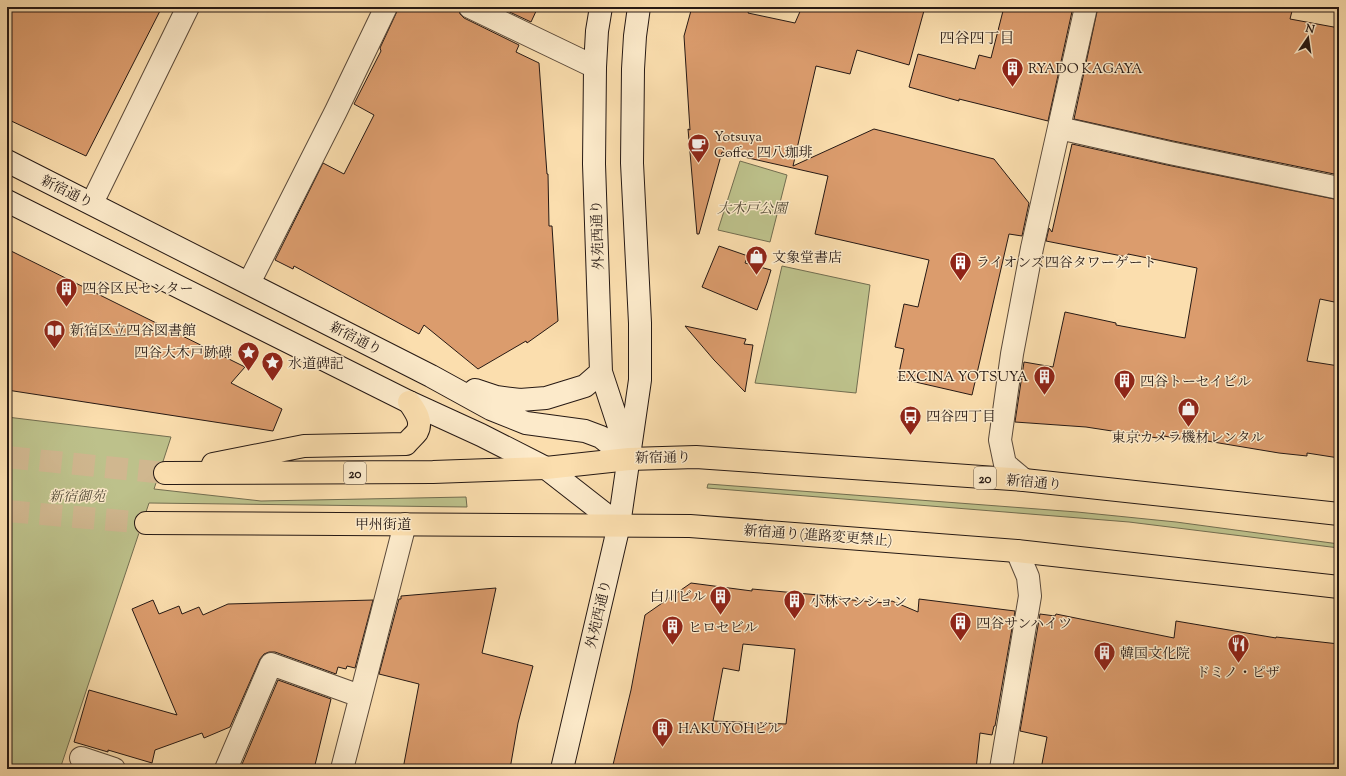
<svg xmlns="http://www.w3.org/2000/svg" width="1346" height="776" font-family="'Sorts Mill Goudy','Noto Serif JP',serif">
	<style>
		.green { fill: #bdc18b; stroke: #726d50 }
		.building { fill: #db9c6d; stroke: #261914; fill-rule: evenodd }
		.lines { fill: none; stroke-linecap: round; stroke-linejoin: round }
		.highway-tunnel { stroke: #d0b78f; stroke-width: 22; stroke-dasharray: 22 11; stroke-linecap: butt }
		.street-casing { stroke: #5b4a3a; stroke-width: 24 }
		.secondary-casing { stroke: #261914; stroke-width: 24 }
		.highway-casing { stroke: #261914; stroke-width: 24 }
		.street { stroke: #fceaca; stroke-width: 22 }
		.secondary { stroke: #fceaca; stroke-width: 22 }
		.highway { stroke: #fbdeae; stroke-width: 22 }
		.labels { text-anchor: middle; stroke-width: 3; stroke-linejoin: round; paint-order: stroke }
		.shield { fill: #fceaca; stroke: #66584b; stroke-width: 1 }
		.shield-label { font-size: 13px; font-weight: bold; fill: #261914 }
		.poi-label { font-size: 14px; fill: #261914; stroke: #fceaca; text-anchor: start }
		.street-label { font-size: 14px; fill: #261914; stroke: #fceaca }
		.park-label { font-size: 14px; font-style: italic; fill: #534b38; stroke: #fceaca }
		.neighbourhood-label { font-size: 15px; fill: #261914; stroke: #fceaca }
	</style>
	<rect width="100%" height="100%" fill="#fbdeae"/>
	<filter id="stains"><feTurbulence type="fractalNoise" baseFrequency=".005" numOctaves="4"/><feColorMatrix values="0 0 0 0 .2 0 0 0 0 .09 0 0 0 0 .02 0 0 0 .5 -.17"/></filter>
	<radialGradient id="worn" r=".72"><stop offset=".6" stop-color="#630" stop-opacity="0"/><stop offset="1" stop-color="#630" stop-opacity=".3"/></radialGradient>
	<path class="green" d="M740,161L787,175L770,242L718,230Z
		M782,266L870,285L856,393L755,383Z
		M7,417L171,437L154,489L261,501L466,497L467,507L149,503L60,769H7Z
		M708,484L1077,512L1176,522L1339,544V548L1129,522L707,488Z"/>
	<path class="building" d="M7,7H162L86,156L7,119Z
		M399,7H458L460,14L464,18L519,45L516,52L539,63L547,174H548L549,226H552L558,321L527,343L526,341L478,369L424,325L419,334L294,266L293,269L275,260L323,163L344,174L374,115L354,104L381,51L380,48Z
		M499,7H538L531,22Z
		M692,7H750L748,13L795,23L802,7H925L909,65L857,50L850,74L816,66L793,166L874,129L994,159L1029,203L1022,236L1009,234L972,395L898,378L904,349L895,347L904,304L918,307L929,260L815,234L828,176L722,152L699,234H697L688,129L690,130L684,36Z
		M1004,7H1073L1048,121L959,99V101L909,87L918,54L975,69L979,55L991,58Z
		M1098,7H1293L1290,19L1339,28V175L1173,141L1074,119Z
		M1072,144L1167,165L1339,200V303L1320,299L1307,361L1339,366V458L1307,453V456L1279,453L1201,440V443L1164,436V439L1086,427L1015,422L1024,362L1053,367L1065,312L1116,323V325L1185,338L1197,268L1128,254L1127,257L1046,241L1049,228L1052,232Z
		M719,246L748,256L745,263L771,270L767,283L757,310L702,287Z
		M7,249L245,367L231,383L282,409L273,431L7,390Z
		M685,326L746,339L744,344L753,345L745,392L714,360Z
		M691,583L752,591V589L841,597V599L886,603L892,601L918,612L919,599L1015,611L995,726H994L992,735L980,733L976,769H612L631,690L645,615ZM743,644L795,649L786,724L713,721L723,668L739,671Z
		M496,588L482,653L533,666L518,723L510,769H403L419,684L379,674L399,599H401V596Z
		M153,600L159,614L179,606L182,614L199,607L203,615L228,604L373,600L355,668L347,666L346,669L338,667L336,674L275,652H269L264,654L260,659L230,727L204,738L202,733L155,750L152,763L108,750V752L74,742L89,690L177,715L132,609Z
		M1040,614L1055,616L1056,614L1174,638L1176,621L1276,638V637L1339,644V769H1041L1047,737L1020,731Z
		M278,680L331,699L314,769H301L282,765L280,769H240Z"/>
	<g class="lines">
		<path class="highway-tunnel" d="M7,457L165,473
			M7,511L146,523"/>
		<defs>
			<path id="street" d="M470,7L595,67
				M1059,128L1170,153L1339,188
				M92,203L188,7
				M249,283L336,111L386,7
				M1024,480L1005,464L1000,440L1012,354L1032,248L1086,7
				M81,758L114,769
				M226,769L271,664L360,696
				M342,769L405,524
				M1001,769L1030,596L1028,577L1017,551"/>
			<path id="secondary" d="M601,7L597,31L595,67L594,164L601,372L628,454
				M7,161L431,376L491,409L526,423L585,431L601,437L629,459
				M7,201L409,402L481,435L546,468L619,525
				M475,390L496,397L520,400L546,398L585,386L601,372
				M562,769L619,525L640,380V323L632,163L633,69L635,36L639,7"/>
			<path id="highway" d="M213,464L304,446L406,444C409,440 414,436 417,432C423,421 415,411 409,402
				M165,473L433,472L546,468L629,459L696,457L1024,480L1339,514
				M146,523L690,526L1017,551L1339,587"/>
		</defs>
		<use href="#street" class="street-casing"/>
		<use href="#secondary" class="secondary-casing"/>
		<use href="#highway" class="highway-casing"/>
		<use href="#street" class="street"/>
		<use href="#secondary" class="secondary"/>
		<use href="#highway" class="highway"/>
	</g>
	<defs>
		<symbol id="building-pin" viewBox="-11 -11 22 30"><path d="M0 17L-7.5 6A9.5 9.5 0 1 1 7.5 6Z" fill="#8f2418" stroke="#fceaca"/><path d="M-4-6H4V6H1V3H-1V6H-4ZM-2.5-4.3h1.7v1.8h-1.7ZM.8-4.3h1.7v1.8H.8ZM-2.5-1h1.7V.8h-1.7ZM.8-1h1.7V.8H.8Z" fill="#fff"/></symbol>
		<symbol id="cafe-pin" viewBox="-11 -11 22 30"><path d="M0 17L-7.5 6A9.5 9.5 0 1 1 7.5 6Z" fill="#8f2418" stroke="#fceaca"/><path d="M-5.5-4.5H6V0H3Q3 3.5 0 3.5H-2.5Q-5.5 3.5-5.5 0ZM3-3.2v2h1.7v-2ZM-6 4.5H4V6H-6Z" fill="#fff"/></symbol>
		<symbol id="shop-pin" viewBox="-11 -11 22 30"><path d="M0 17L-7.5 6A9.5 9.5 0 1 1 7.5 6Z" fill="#8f2418" stroke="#fceaca"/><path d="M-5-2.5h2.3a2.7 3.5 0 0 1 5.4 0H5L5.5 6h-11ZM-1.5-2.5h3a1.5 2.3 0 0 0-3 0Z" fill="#fff"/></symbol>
		<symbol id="library-pin" viewBox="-11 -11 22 30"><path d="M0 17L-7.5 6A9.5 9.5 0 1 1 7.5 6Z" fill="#8f2418" stroke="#fceaca"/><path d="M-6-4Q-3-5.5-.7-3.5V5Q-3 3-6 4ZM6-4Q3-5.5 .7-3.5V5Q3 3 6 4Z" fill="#fff"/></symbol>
		<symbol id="sight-pin" viewBox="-11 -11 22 30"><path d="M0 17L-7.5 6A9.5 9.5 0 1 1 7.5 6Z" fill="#8f2418" stroke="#fceaca"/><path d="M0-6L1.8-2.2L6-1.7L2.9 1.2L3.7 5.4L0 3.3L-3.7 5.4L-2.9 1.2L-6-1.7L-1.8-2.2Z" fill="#fff"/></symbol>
		<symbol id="bus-pin" viewBox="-11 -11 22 30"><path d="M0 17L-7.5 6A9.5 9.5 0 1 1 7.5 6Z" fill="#8f2418" stroke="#fceaca"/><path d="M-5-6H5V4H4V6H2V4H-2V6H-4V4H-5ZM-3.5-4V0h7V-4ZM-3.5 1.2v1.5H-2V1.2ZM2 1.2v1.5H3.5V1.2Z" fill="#fff"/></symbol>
		<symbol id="restaurant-pin" viewBox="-11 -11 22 30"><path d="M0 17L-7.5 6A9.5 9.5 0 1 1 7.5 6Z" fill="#8f2418" stroke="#fceaca"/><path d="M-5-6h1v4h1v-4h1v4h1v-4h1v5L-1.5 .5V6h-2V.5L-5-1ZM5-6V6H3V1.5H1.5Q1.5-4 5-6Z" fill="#fff"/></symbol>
	</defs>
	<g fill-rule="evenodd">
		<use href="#building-pin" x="1000" y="56" width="25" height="34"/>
		<use href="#cafe-pin" x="686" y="132" width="25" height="34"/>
		<use href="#shop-pin" x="744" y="244" width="25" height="34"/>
		<use href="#building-pin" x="948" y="250" width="25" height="34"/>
		<use href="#building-pin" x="54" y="276" width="25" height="34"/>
		<use href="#library-pin" x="42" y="318" width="25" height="34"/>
		<use href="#sight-pin" x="236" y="340" width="25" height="34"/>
		<use href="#sight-pin" x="260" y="350" width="25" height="34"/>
		<use href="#building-pin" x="1032" y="364" width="25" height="34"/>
		<use href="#building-pin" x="1112" y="368" width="25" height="34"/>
		<use href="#shop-pin" x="1176" y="396" width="25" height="34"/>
		<use href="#bus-pin" x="898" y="404" width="25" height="34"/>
		<use href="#building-pin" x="708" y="584" width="25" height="34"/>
		<use href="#building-pin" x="782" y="588" width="25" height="34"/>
		<use href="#building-pin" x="948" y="610" width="25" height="34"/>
		<use href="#building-pin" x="660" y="614" width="25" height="34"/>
		<use href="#restaurant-pin" x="1226" y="632" width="25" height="34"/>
		<use href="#building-pin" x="1092" y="640" width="25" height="34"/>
		<use href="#building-pin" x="650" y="716" width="25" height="34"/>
	</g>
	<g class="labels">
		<g class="shield">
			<rect x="344" y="462" width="22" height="22" rx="3"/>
			<rect x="974" y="467" width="22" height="22" rx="3"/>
		</g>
		<g class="shield-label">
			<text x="355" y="478">20</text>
			<text x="985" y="483">20</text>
		</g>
		<g class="poi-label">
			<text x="1028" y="73">RYADO KAGAYA</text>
			<text x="714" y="141">Yotsuya<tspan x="714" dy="16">Coffee 四八珈琲</tspan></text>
			<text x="772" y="262">文象堂書店</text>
			<text x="976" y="267">ライオンズ四谷タワーゲート</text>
			<text x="82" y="293">四谷区民センター</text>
			<text x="70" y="335">新宿区立四谷図書館</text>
			<text x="232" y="357" text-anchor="end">四谷大木戸跡碑</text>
			<text x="288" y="368">水道碑記</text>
			<text x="1028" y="381" text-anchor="end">EXCINA YOTSUYA</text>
			<text x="1140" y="386">四谷トーセイビル</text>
			<text x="926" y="421">四谷四丁目</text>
			<text x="1188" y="442" text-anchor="middle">東京カメラ機材レンタル</text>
			<text x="706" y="601" text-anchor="end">白川ビル</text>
			<text x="810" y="606">小林マンション</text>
			<text x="976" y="628">四谷サンハイツ</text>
			<text x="688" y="632">ヒロセビル</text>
			<text x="1120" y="658">韓国文化院</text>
			<text x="1238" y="677" text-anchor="middle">ドミノ・ピザ</text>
			<text x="678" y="733">HAKUYOHビル</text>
		</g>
		<g class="street-label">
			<text transform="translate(67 191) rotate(26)" y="5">新宿通り</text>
			<text transform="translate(597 235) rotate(-92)" y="5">外苑西通り</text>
			<text transform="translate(356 338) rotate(27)" y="5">新宿通り</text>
			<text transform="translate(663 457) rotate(-1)" y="5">新宿通り</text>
			<text transform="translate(1034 482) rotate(5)" y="5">新宿通り</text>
			<text x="383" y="529">甲州街道</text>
			<text transform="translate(818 535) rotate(4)" y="5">新宿通り(進路変更禁止)</text>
			<text transform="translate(598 614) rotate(-77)" y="5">外苑西通り</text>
		</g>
		<g class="park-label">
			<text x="752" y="213">大木戸公園</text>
			<text x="77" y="501">新宿御苑</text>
		</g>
		<g class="neighbourhood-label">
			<text x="977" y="43">四谷四丁目</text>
		</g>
	</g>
	<rect width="1346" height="776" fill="none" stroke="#fbdeae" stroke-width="24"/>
	<rect x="8" y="8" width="1330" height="760" fill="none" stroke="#261914" stroke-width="2"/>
	<rect x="12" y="12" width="1322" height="752" fill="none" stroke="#261914"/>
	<g transform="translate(1308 38) rotate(13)" stroke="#fceaca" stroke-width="3" paint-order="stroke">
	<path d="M0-3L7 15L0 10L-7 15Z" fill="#261914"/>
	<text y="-6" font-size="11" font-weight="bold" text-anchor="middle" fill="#261914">N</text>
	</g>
	<rect width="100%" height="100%" filter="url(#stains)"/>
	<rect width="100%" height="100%" fill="url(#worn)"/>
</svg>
